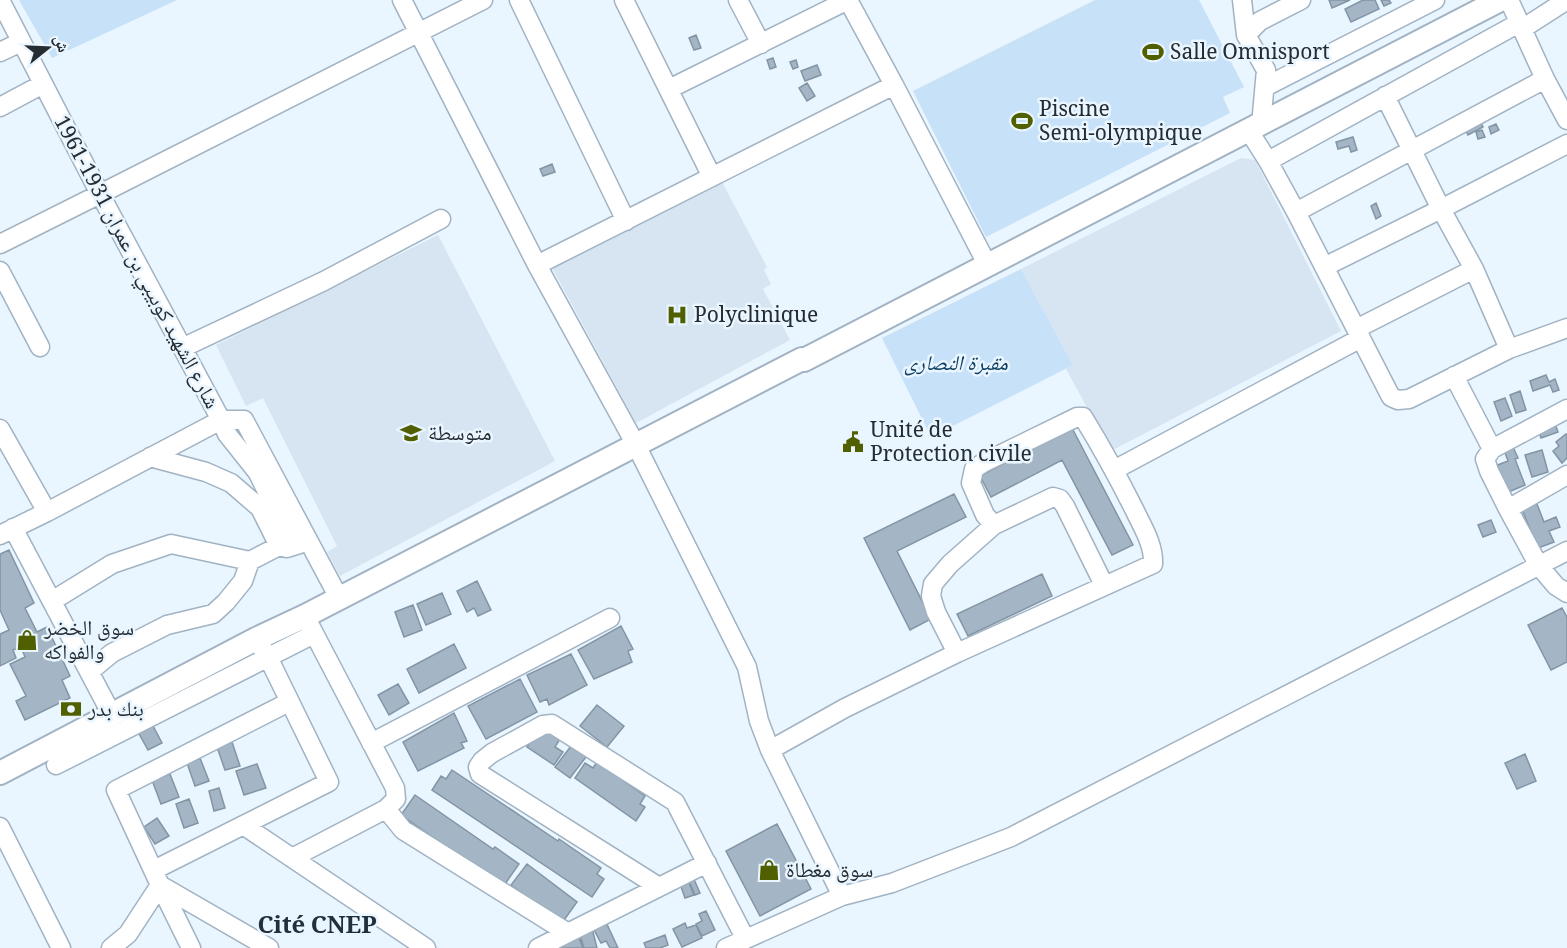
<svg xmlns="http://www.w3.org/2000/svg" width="1567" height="948" font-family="Georgia,'Noto Naskh Arabic',serif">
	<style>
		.built { fill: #d7e5f2 }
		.green { fill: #c6e1f8 }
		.building { fill: #a4b6c6; stroke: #8395a4; stroke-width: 1.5 }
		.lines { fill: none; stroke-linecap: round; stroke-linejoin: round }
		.minor-casing { stroke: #a1b3c3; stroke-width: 21 }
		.major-casing { stroke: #a1b3c3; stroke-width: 26 }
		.minor { stroke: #fff; stroke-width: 18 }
		.major { stroke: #fff; stroke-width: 22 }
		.labels { text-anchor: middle; stroke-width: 5; stroke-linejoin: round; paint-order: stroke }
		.poi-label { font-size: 21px; fill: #252c32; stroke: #e9f5ff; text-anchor: start }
		.street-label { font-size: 21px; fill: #252c32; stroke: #e9f5ff }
		.park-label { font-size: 21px; font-style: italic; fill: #0c3d5f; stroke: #e9f5ff }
		.quarter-label { font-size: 24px; font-weight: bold; fill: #21303d; stroke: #e9f5ff }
	</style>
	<rect width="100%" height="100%" fill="#e9f5ff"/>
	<path class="built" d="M1241,158L1255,160L1341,331L1111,451L1066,369L1073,365L1021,269Z
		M721,180L767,267L764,270L771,284L763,289L790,340L636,423L551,266Z
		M438,235L555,461L340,576L327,552L337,546L263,398L246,406L216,345Z"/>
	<path class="green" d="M19,0H177L52,58Z
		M1095,0H1199L1244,87L1223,97L1230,113L986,237L913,91Z
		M1021,269L1073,365L931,437L882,338Z"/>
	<path class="building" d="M1329,0H1350L1332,8Z
		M1363,0H1375L1379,9L1351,22L1345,9Z
		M1381,0H1389L1391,3L1384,6Z
		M696,35L701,48L694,50L689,38Z
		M773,58L776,67L770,69L767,60Z
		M796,60L798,67L793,69L790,62Z
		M817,65L821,75L805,81L801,71Z
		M807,83L815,96L807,101L799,88Z
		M1477,115L1483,127L1468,135L1462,123Z
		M1496,124L1499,130L1491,134L1489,127Z
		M1482,130L1485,137L1478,139L1476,132Z
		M1353,137L1357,150L1351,152L1349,146L1338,149L1336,142Z
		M552,164L555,172L543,176L540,169Z
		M1376,203L1381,216L1376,219L1371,206Z
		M1546,375L1549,382L1555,379L1559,390L1553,392L1550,385L1533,391L1530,381Z
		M1520,391L1526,410L1516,413L1510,395Z
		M1505,398L1512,416L1501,421L1494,402Z
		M1552,416L1558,432L1541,438L1536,421Z
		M1072,428L1133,545L1112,555L1062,460L991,497L980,476Z
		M1566,434L1567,435V458L1562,463L1553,451L1559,446L1556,442Z
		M852,440L854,447L850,449L847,442Z
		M1513,447L1518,458L1515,459L1525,485L1506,493L1495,466L1508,461L1504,450Z
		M1542,450L1548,472L1532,477L1525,455Z
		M954,494L966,517L897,551L931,619L910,630L864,538Z
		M1535,499L1544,522L1556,517L1560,527L1549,531L1554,542L1538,548L1520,505Z
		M1491,520L1496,532L1483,537L1478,525Z
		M9,550L34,603L25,608L37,632L47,627L70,676L62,680L70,698L25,720L16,701L26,696L10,664L25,657L21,647L13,650L16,658L0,666V634L9,630L0,610V554Z
		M1042,574L1052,596L968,636L957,614Z
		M477,581L491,610L478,616L474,608L467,612L457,591Z
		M442,593L451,614L426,625L417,604Z
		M413,605L422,630L404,637L395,612Z
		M1562,608L1567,617V662L1551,670L1528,625Z
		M621,626L633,649L628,651L632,662L594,679L578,650Z
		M454,644L466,668L419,693L407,669Z
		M571,654L587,685L549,705L547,699L540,702L527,675Z
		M520,679L537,712L486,739L468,706Z
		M398,684L409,703L389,715L378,695Z
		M597,705L624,726L607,747L580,726Z
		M454,713L467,741L461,743L464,748L418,771L403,742Z
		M151,722L162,743L148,750L137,730Z
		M541,727L560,739L555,747L563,752L554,765L527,747Z
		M232,742L240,766L225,770L217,747Z
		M571,746L586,757L570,778L555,767Z
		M1525,754L1536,781L1517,789L1505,763Z
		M200,758L209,781L195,786L187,763Z
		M597,762L645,796L640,804L645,807L636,821L575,778L585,763L593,768Z
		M257,764L266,788L244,795L236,771Z
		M452,770L558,841L559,839L601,868L597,874L604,879L592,897L432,790L441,776L446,779Z
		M170,774L179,797L161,804L152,780Z
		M219,788L225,808L214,811L209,791Z
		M415,795L493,849L495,847L519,864L505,884L487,871L486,874L401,815Z
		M189,799L198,823L184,828L176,804Z
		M157,818L169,836L155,844L144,827Z
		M777,824L811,889L760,916L726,851Z
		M527,864L577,902L562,923L511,885Z
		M693,877L700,893L695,895L688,879Z
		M687,878L694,895L685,898L679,881Z
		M706,911L715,930L702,936L696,924L702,921L699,914Z
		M605,920L618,948H610L606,941L601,943L592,926Z
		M685,923L687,928L696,925L702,938L682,947L673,929Z
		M592,928L597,948H584L579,932Z
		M578,935L583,948H555Z
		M665,935L668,945L660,948H646L644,943Z"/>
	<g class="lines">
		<defs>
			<path id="minor" d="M0,0L100,194L221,420H244L339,598
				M402,0L537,265L636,445L747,667L759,721L770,750L842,896
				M519,0L626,221
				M624,0L712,177
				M738,0L761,44
				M1242,0L1246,35L1266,70L1261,125
				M1509,0L1545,79L1567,120
				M1522,29L1567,0
				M1246,35L1260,21L1301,0
				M0,52L21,42
				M894,85L988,266
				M1265,87L1435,0
				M669,89L848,0
				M1385,96L1441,209L1474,269L1509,349
				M0,107L43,84
				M1249,131L1268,161L1296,212L1391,397L1398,400L1409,399L1509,349L1567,328
				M1268,161L1519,23
				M1296,212L1545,79
				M0,244L100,194L483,0
				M537,265L894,85L848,0
				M1324,267L1441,209L1567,144
				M0,271L40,347
				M1356,329L1474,269
				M182,348L324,281L441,219
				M1454,376L1492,449
				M1567,409L1492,449L1485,459L1489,471L1508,509L1539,566L1556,586L1567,593
				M0,429L47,512
				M150,457L206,472L231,483L260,508L279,546
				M1114,470L1361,338
				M1508,509L1567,475
				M13,528L112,715
				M0,535L47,512L221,420L227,434L258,473L293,546
				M52,601L112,564L171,544L250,561L279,546L287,548L303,543
				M957,653L936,612L931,596L933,584L950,564L994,525
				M89,672L112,653L167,625L213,614L226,602L243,581L250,561
				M371,743L610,618
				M770,750L845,708L957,653L1153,564C1154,545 1143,528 1135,511C1119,479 1102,448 1083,417H1077L983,463L974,469L971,483L985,515L994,525L1053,497L1060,499L1065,506L1104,585
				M56,765L314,634
				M386,809L403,830L568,933
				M243,825L426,948
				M0,827L61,948
				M292,858L386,809L396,799L395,788L305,616
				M154,870L329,782L268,657L256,639
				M659,887L480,774L478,767L482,761L492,753L543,725L552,724L675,802L745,938
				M111,948L128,934L160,885L269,948
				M191,948L160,885L116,790L289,702
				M538,948L707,863
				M726,948L842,896L892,883L1011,837L1567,551"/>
			<path id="major" d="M0,773L256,639L305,616L802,359L804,360L1500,0"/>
		</defs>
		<use href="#minor" class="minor-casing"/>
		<use href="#major" class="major-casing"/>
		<use href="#minor" class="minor"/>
		<use href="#major" class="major"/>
	</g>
	<defs>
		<symbol id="stadium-bare" viewBox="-9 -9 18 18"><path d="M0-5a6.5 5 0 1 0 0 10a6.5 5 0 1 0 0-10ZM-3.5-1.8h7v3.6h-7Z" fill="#505f00" stroke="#e9f5ff" stroke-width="2.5" paint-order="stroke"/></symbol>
		<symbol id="hospital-bare" viewBox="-9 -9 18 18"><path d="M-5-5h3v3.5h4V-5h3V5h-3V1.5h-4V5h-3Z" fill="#505f00" stroke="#e9f5ff" stroke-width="2.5" paint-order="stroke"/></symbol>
		<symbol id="school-bare" viewBox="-9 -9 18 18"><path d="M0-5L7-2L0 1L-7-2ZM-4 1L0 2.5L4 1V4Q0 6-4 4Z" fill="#505f00" stroke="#e9f5ff" stroke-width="2.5" paint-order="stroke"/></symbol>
		<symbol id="civic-bare" viewBox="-9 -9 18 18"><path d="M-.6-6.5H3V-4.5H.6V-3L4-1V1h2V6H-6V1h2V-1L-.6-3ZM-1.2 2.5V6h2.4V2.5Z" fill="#505f00" stroke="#e9f5ff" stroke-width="2.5" paint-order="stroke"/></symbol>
		<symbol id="shop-bare" viewBox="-9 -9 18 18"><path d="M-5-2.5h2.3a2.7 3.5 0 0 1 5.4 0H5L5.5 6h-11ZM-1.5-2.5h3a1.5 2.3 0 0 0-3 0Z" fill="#505f00" stroke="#e9f5ff" stroke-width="2.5" paint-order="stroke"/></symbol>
		<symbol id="bank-bare" viewBox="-9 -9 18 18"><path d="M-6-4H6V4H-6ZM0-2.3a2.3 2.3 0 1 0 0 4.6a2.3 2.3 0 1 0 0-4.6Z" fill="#505f00" stroke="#e9f5ff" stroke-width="2.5" paint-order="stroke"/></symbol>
	</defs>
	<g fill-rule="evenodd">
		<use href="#stadium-bare" x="1138" y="37" width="30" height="30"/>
		<use href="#stadium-bare" x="1007" y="106" width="30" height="30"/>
		<use href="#hospital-bare" x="662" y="300" width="30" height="30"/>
		<use href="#school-bare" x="396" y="418" width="30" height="30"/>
		<use href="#civic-bare" x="838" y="427" width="30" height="30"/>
		<use href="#shop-bare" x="12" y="625" width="30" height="30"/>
		<use href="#bank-bare" x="56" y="694" width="30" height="30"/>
		<use href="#shop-bare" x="754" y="855" width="30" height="30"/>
	</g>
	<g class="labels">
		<g class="poi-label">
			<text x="1170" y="59">Salle Omnisport</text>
			<text x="1039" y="116">Piscine<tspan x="1039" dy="24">Semi-olympique</tspan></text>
			<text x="694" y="322">Polyclinique</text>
			<text x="870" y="437">Unité de<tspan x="870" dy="24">Protection civile</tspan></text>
			<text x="428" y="440">متوسطة</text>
			<text x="44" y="635">سوق الخضر<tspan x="44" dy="24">والفواكه</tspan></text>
			<text x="88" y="716">بنك بدر</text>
			<text x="786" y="877">سوق مغطاة</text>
		</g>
		<g class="street-label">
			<text transform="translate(137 262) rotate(62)" y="7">شارع الشهيد كوبيبي بن عمران 1931-1961</text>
		</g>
		<g class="park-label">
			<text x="956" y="370">مقبرة النصارى</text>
		</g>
		<g class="quarter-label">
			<text x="317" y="933">Cité CNEP</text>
		</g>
	</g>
	<g transform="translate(48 48) rotate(72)" stroke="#e9f5ff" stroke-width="4.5" paint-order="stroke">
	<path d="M0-4.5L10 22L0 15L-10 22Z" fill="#252c32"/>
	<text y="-9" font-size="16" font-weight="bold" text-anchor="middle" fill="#252c32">ش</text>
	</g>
</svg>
